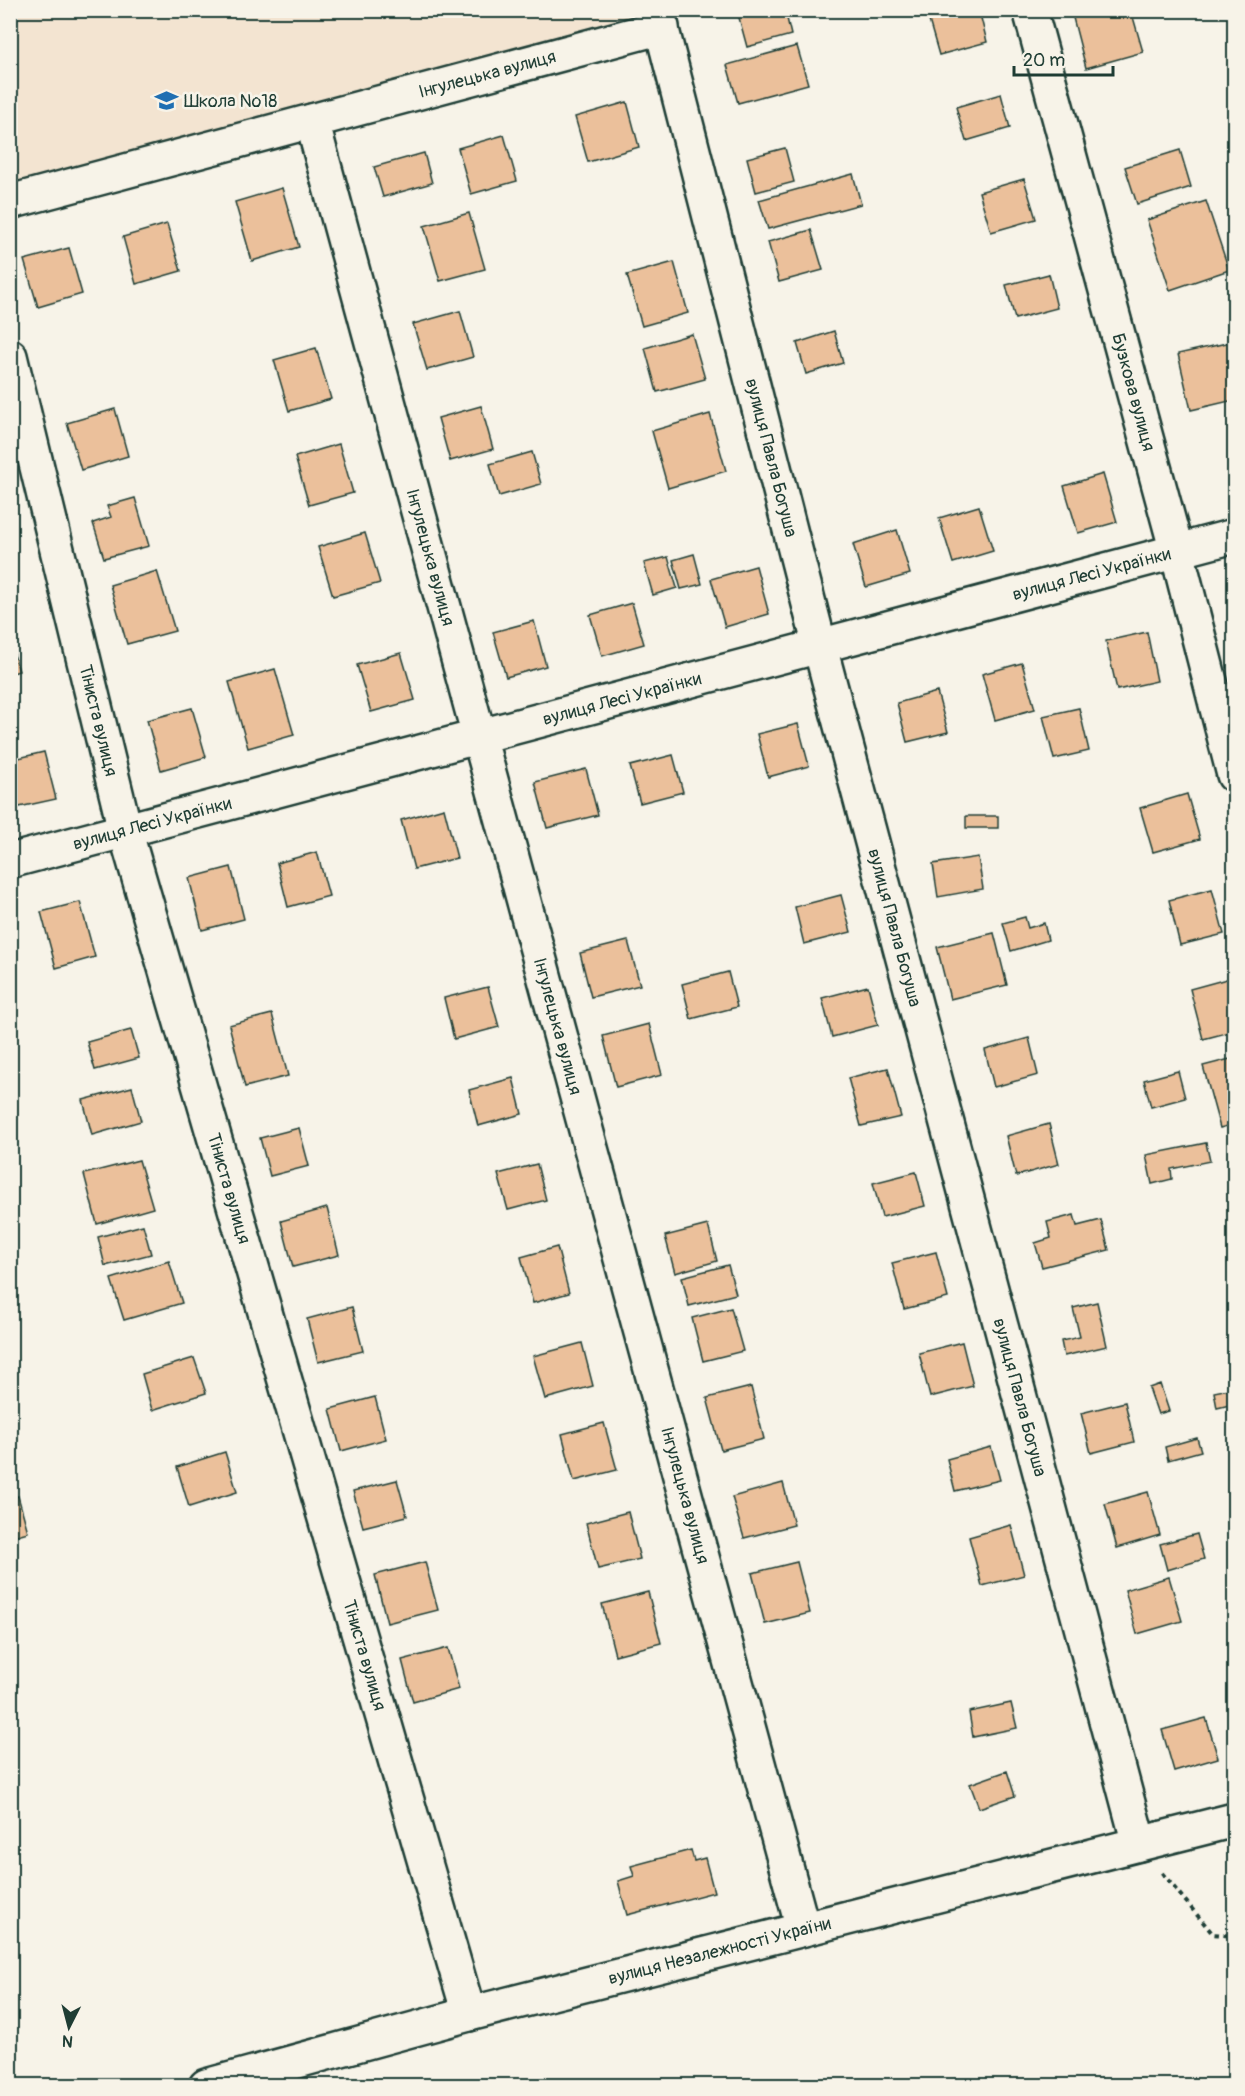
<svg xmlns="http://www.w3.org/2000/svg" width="1245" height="2096" font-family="Pangolin,sans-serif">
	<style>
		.built { fill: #f3e4d1 }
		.building { fill: #ebc09b; stroke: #1f3d34; stroke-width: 1.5 }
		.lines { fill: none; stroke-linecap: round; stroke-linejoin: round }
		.minor-casing { stroke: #1f3d34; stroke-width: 38 }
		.path { stroke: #1f3d34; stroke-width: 4; stroke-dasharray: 4.5 4.5; stroke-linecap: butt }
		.minor { stroke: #f7f3e8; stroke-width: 33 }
		.labels { text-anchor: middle; stroke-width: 5; stroke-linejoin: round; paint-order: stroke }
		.street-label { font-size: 18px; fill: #1f3d34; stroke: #f7f3e8 }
		.poi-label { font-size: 18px; fill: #1f3d34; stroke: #f7f3e8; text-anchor: start }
	</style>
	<rect width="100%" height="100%" fill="#f7f3e8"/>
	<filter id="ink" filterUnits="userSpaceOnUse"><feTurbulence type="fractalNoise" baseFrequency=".0167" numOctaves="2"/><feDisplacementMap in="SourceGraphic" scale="12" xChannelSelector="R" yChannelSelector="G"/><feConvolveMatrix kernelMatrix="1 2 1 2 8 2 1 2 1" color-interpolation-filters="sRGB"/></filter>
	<g filter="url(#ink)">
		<path class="built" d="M11,11H629L632,19L11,183Z"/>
		<path class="building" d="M753,10H785L791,35L747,47L738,14Z
			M926,10H979L987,42L939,55Z
			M1071,10H1131L1143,52L1086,68Z
			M797,46L808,84L738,103L727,65Z
			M1001,94L1010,128L966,141L956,107Z
			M627,102L639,147L588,162L575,117Z
			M504,135L517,181L471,194L458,148Z
			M785,148L794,182L756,192L747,158Z
			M1180,150L1191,187L1137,204L1125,167Z
			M424,153L432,183L383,197L374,167Z
			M853,174L861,204L768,229L759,200Z
			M1024,179L1036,219L991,232L979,192Z
			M282,188L299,247L252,261L235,202Z
			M1206,201L1229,270L1170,290L1147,220Z
			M469,213L485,269L440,281L424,226Z
			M167,224L181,271L136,284L123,237Z
			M811,230L823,270L779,282L768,242Z
			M69,248L82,294L38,307L24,260Z
			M674,262L688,313L642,326L627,275Z
			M1049,274L1057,308L1015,319L1006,285Z
			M460,311L473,357L427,370L413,324Z
			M834,331L843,363L806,374L797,343Z
			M692,334L705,379L657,392L645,348Z
			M1231,342L1234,359V400L1191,410L1178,354Z
			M316,348L331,399L289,411L274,360Z
			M481,406L493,449L450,461L438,418Z
			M115,409L128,456L81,470L67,423Z
			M710,414L726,471L668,488L652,431Z
			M339,444L353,493L309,505L295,457Z
			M532,452L541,484L499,496L490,464Z
			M1103,474L1117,522L1078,533L1064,486Z
			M135,498L149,546L104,558L93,523L111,517L107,506Z
			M979,506L993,551L953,563L939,518Z
			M897,530L910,574L866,587L853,544Z
			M365,533L380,583L333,596L318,547Z
			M694,554L702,584L681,589L673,560Z
			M668,557L677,588L653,595L644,563Z
			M756,566L769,614L725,627L711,579Z
			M157,571L175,631L127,644L110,585Z
			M632,603L644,644L602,656L590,615Z
			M534,621L546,666L506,677L493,632Z
			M1147,632L1157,681L1117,690L1106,641Z
			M10,641L19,671L10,674Z
			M401,653L415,700L371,712L357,665Z
			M1022,663L1035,709L995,720L982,674Z
			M275,669L294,735L248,748L229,682Z
			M937,692L948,732L907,742L897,703Z
			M192,708L206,757L161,770L147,720Z
			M1079,708L1089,751L1054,759L1043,716Z
			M798,724L809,766L768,777L757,734Z
			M44,752L56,799L10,809V760Z
			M673,755L683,792L640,803L630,766Z
			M586,769L598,815L547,828L535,782Z
			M1187,794L1200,839L1153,852L1140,808Z
			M444,808L457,858L414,869L401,820Z
			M966,816H998V828H966Z
			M317,852L329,896L288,907L277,863Z
			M978,857L983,889L938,897L933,864Z
			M231,867L244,919L202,930L189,878Z
			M1212,889L1224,934L1180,945L1169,900Z
			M841,895L851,932L804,944L795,907Z
			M80,902L95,957L56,968L41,912Z
			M1025,917L1028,928L1044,923L1048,940L1011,951L1003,923Z
			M994,933L1007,985L950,999L937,947Z
			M628,941L640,985L591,997L580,953Z
			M728,972L737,1007L691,1019L682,984Z
			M1234,977V1031L1203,1039L1190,989Z
			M868,986L878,1025L832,1037L822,998Z
			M488,987L499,1027L454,1039L444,998Z
			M272,1014L288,1076L245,1087L229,1025Z
			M649,1024L662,1075L616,1087L603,1036Z
			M131,1030L139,1058L95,1070L87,1042Z
			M1029,1038L1038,1075L994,1087L985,1050Z
			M1234,1058V1124L1220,1128L1203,1066Z
			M888,1068L901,1117L861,1126L848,1078Z
			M1178,1071L1185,1098L1151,1107L1144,1080Z
			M513,1078L522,1114L478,1126L469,1090Z
			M132,1087L141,1121L92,1135L83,1100Z
			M1049,1124L1059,1164L1016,1176L1006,1136Z
			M299,1128L309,1166L270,1176L260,1138Z
			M1206,1143L1210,1161L1171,1169L1172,1179L1152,1184L1146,1155Z
			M139,1160L153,1208L97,1224L84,1174Z
			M537,1164L546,1200L508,1210L498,1174Z
			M916,1172L925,1206L882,1217L873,1183Z
			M327,1208L339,1255L293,1267L281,1221Z
			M1074,1215L1077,1226L1101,1220L1109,1250L1042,1267L1035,1243L1051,1238L1047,1222Z
			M143,1225L151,1254L105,1266L98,1237Z
			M708,1225L717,1261L675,1273L665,1236Z
			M557,1247L569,1293L533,1303L521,1257Z
			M936,1252L948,1298L904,1309L892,1263Z
			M169,1261L182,1303L124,1320L111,1279Z
			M728,1265L736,1294L689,1306L682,1277Z
			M1097,1302L1107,1346L1064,1356L1061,1341L1080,1337L1073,1308Z
			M352,1307L363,1351L318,1362L307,1319Z
			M731,1308L743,1351L703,1361L692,1318Z
			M962,1342L973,1386L930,1397L919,1353Z
			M582,1343L593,1386L545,1399L533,1356Z
			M194,1358L206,1393L152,1410L142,1374Z
			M1160,1384L1169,1411L1158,1414L1149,1388Z
			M751,1387L764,1439L721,1450L707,1398Z
			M1234,1388V1404L1217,1408L1214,1392Z
			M375,1397L386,1439L341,1451L330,1409Z
			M1125,1402L1134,1442L1091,1453L1081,1413Z
			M604,1423L617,1470L574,1481L562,1434Z
			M1197,1438L1201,1451L1168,1460L1165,1447Z
			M991,1447L1000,1480L955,1491L947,1459Z
			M225,1452L237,1492L189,1507L177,1467Z
			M397,1480L407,1516L363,1527L353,1491Z
			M783,1483L794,1525L744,1538L732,1497Z
			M1148,1492L1160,1535L1117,1548L1105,1504Z
			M18,1496L28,1532L10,1537V1498Z
			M628,1512L640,1559L598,1569L586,1523Z
			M1011,1525L1024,1575L982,1586L969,1537Z
			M1197,1534L1204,1559L1167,1570L1160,1544Z
			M425,1562L438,1610L387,1623L375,1575Z
			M797,1562L810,1613L765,1624L752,1573Z
			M1169,1577L1182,1621L1137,1634L1125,1590Z
			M648,1592L661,1643L615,1655L602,1604Z
			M448,1648L459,1689L413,1702L402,1660Z
			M1011,1703L1017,1728L973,1737L969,1712Z
			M1206,1718L1218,1758L1174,1771L1162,1730Z
			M1007,1771L1015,1796L979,1808L970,1784Z
			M691,1850L694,1861L705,1858L714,1892L627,1915L618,1881L634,1876L631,1866Z"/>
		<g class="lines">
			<defs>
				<g id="minor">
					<path id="s1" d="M657,10L820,647L1139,1844"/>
					<path id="s2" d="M1030,10L1177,552L1234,775"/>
					<path id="s3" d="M312,121L803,1929"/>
					<path id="s4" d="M10,202L662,27"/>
					<path id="s5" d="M10,356L125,830L469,2014"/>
					<path id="s6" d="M10,861L1234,536"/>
					<path id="s7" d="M206,2086L469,2014L1234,1820"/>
				</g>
			</defs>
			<use href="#minor" class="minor-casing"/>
			<path class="path" d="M1162,1873L1213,1934L1234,1936"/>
			<use href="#minor" class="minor"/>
		</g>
	</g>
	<defs>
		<symbol id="school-bare" viewBox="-9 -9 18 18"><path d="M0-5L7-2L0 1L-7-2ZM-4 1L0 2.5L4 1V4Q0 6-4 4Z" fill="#1f6fb2" stroke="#f7f3e8" stroke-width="2.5" paint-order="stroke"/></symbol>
	</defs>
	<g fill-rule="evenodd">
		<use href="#school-bare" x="150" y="84" width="33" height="33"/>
	</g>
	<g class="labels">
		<g class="street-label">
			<text dy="6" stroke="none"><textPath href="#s4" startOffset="494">Інгулецька вулиця</textPath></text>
			<text dy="6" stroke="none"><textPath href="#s2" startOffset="396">Бузкова вулиця</textPath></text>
			<text dy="6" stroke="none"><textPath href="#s1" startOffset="462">вулиця Павла Богуша</textPath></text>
			<text dy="6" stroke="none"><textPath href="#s3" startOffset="452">Інгулецька вулиця</textPath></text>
			<text dy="6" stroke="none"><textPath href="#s6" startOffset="1119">вулиця Лесі Українки</textPath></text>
			<text dy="6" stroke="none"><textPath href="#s6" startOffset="633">вулиця Лесі Українки</textPath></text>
			<text dy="6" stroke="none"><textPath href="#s5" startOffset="375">Тіниста вулиця</textPath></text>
			<text dy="6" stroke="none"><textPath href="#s6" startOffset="147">вулиця Лесі Українки</textPath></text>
			<text dy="6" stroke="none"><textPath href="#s1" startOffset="948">вулиця Павла Богуша</textPath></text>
			<text dy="6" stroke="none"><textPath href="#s3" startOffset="938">Інгулецька вулиця</textPath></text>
			<text dy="6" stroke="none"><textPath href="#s5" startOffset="861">Тіниста вулиця</textPath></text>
			<text dy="6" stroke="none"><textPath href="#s1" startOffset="1434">вулиця Павла Богуша</textPath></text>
			<text dy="6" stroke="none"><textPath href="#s3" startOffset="1424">Інгулецька вулиця</textPath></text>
			<text dy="6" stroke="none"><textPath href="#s5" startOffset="1347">Тіниста вулиця</textPath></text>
			<text dy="6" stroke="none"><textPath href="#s7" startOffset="531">вулиця Незалежності України</textPath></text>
		</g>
		<g class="poi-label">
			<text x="184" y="107">Школа №18</text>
		</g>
	</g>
	<rect width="1245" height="2096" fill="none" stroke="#f7f3e8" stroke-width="36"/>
	<rect x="18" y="18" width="1209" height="2060" fill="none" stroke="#1f3d34" stroke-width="2" filter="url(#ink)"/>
	<g transform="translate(69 2027) rotate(186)" stroke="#f7f3e8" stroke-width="4.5" paint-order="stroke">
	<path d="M0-4.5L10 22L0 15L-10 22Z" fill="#1f3d34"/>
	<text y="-9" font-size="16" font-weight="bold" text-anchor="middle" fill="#1f3d34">N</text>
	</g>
	<path d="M1014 66v9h99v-9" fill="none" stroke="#1f3d34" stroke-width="3"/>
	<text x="1023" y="66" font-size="18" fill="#1f3d34" stroke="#f7f3e8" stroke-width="4.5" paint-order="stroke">20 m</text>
</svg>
